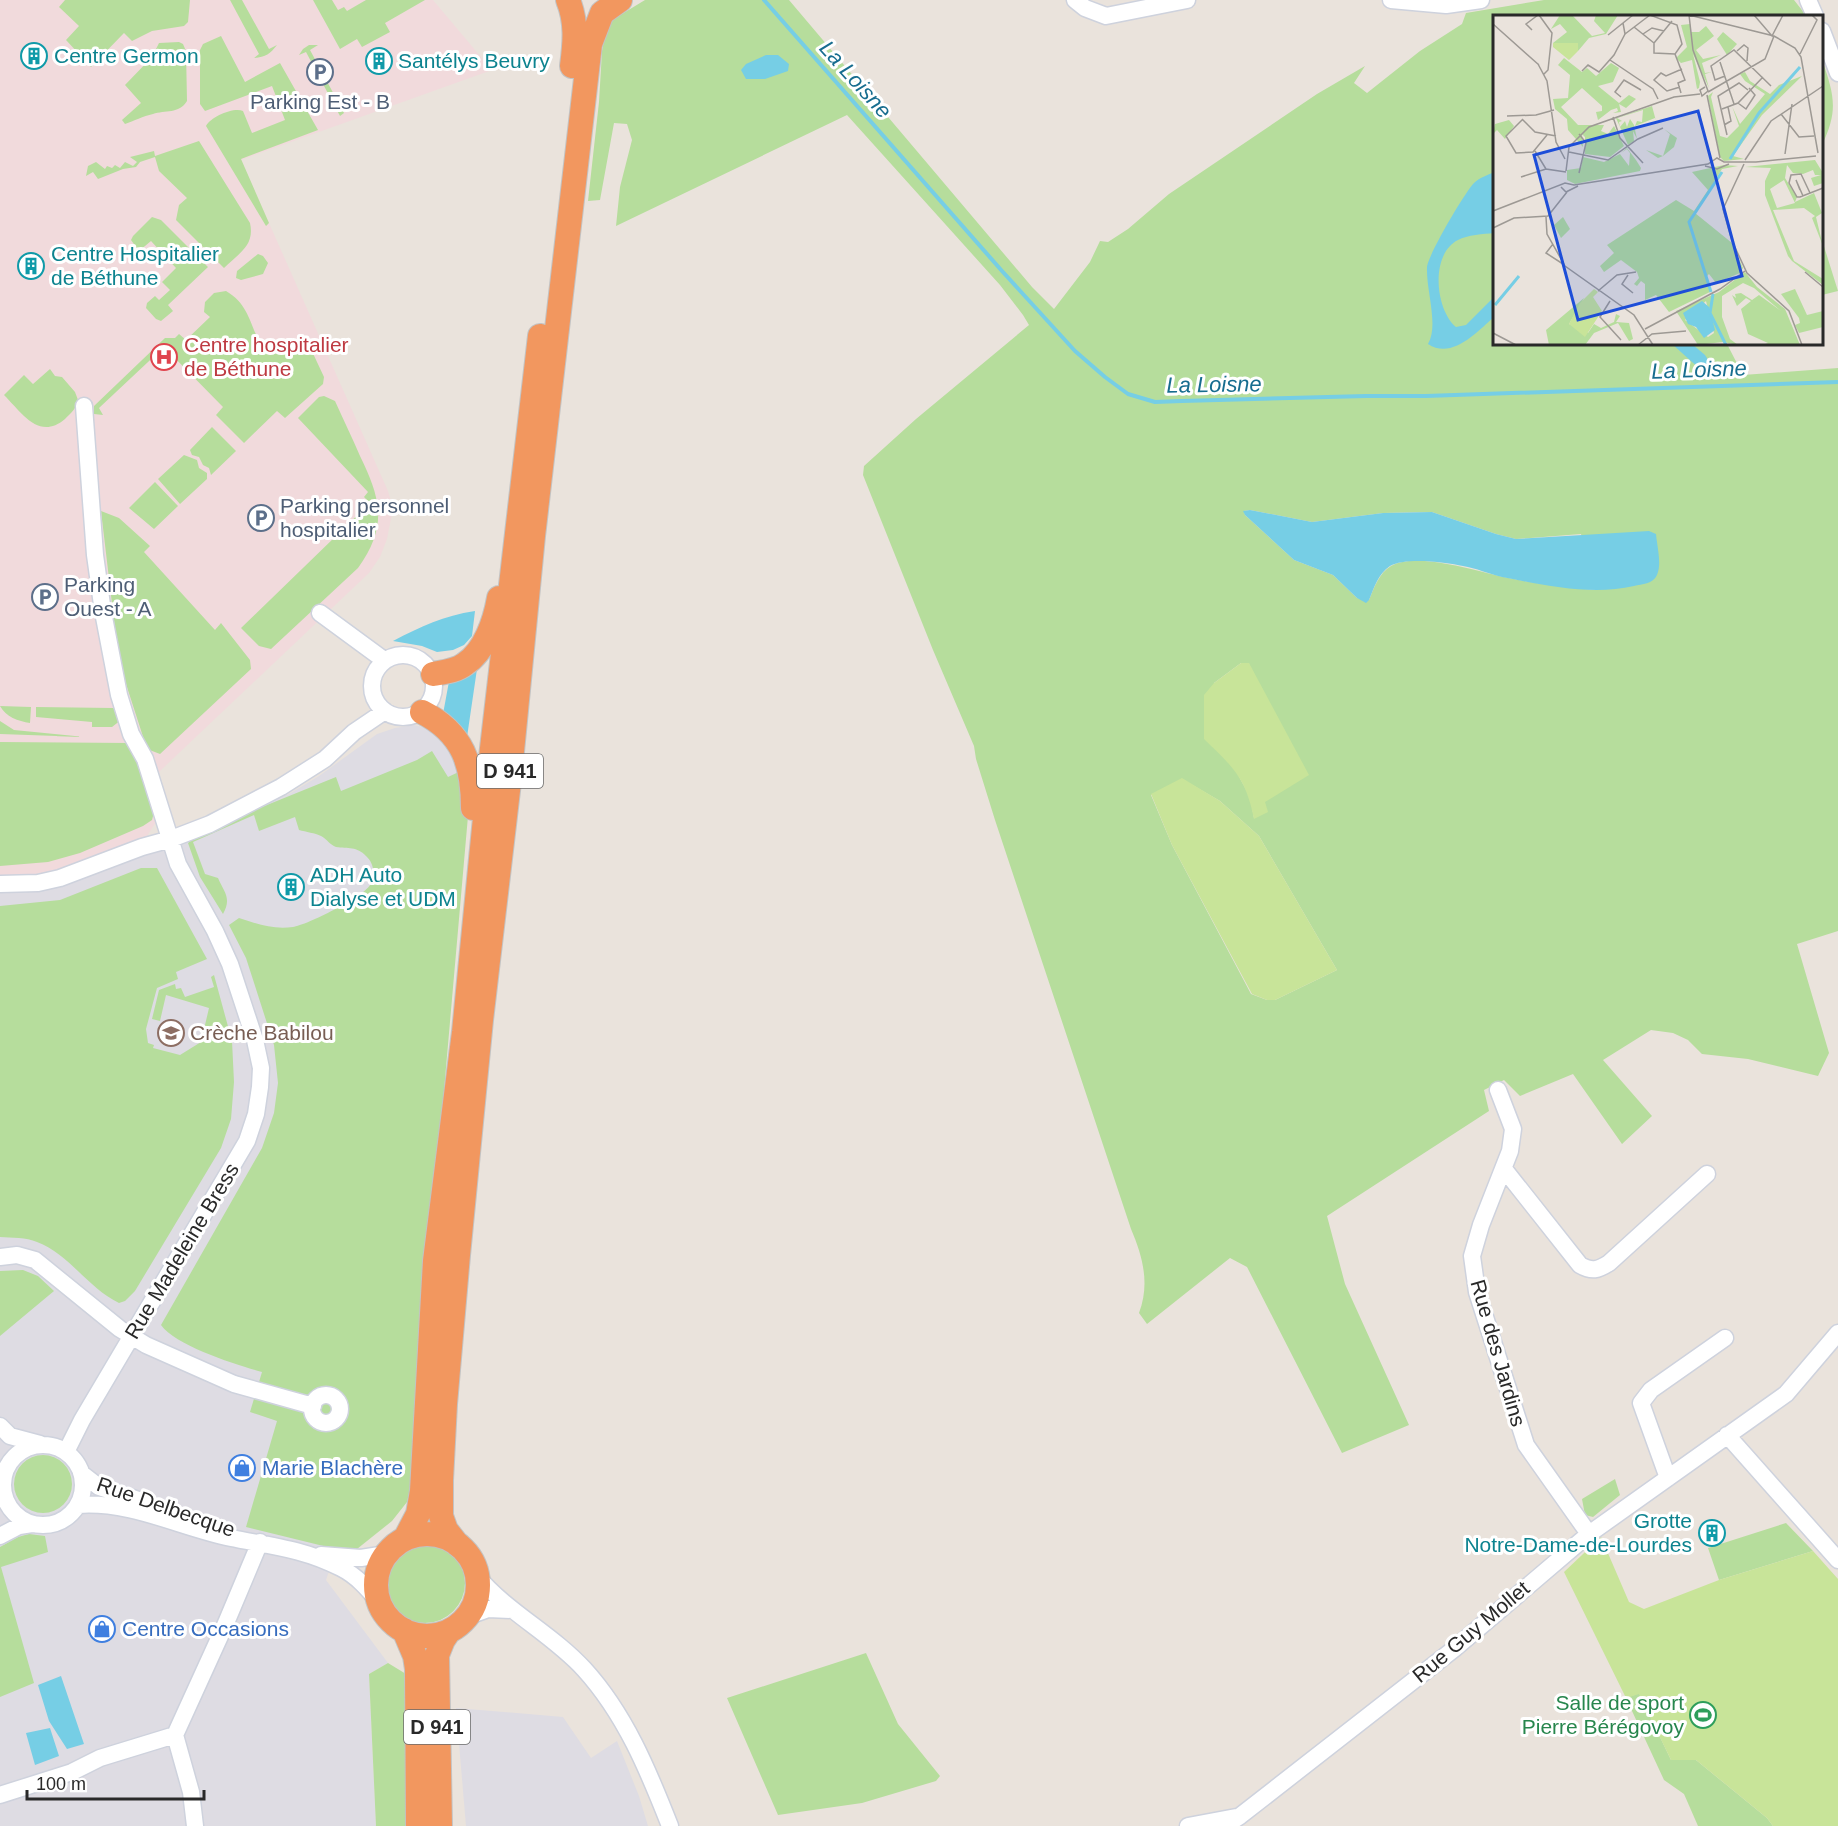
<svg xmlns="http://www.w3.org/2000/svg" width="1838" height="1826" font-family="Helvetica,sans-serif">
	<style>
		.industrial { fill: #dedce3 }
		.medical { fill: #f1dadc }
		.green { fill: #b6dd9c; fill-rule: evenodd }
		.pitch { fill: #c8e499 }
		.water { fill: #76cee5 }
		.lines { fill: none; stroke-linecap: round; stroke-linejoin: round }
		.stream { stroke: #76cee5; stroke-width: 4 }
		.minor-casing { stroke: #ced2dd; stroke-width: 19 }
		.highway-casing { stroke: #c3c3c3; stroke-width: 26 }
		.minor { stroke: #fff; stroke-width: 16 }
		.highway { stroke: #f2975f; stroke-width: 24 }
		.labels { text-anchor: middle; stroke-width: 6; stroke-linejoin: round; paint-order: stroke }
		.shield { fill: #fff; stroke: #696969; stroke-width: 1.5 }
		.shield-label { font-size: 20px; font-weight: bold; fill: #292929 }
		.culture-label { font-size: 21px; fill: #0d838f; stroke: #fff; text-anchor: start }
		.service-label { font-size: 21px; fill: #4e5e75; stroke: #fff; text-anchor: start }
		.health-label { font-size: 21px; fill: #be3a42; stroke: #fff; text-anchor: start }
		.education-label { font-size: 21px; fill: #785e54; stroke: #fff; text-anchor: start }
		.street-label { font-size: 21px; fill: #292929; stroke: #fff }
		.shop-label { font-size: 21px; fill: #366cbe; stroke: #fff; text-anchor: start }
		.leisure-label { font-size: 21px; fill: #27864d; stroke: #fff; text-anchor: end }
		.water-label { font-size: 22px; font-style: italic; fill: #176d8f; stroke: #fff }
		.inset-river { fill: none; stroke: #76cee5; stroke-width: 3 }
		.inset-road { fill: none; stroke: #9d9994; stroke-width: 1.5 }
		.view { fill: #1d4ed8; fill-opacity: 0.15; stroke: #1d4ed8; stroke-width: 3 }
		.inset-edge { fill: none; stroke: #292929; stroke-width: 3 }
	</style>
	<rect width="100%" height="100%" fill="#eae3dc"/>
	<path class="industrial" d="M414,725L431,729L444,740L462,772L340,1539L326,1580L388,1663L369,1674L376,1826H0V891L186,840L289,794L319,776L377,734L395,728Z
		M456,1708L563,1717L591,1758L617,1741L639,1796L648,1826H466Z"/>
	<path class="medical" d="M0,0H433L492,70L241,160L388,491L393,508L387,539L380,557L369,573L160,771L157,779L156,822L147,836L80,863L40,875L0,877Z"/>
	<path class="green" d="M65,0H190L188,22L184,26L152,31L132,41L124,33L91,67L66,40L79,26L59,7Z
		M230,0H242L269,49L277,45C270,54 266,57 254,58L259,54Z
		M313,0H332L338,10L344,7L347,11L366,0H425L385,23L390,32L362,47L357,39L340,49Z
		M645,0H789L1032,287L1054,309L1090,262L1100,241L1108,242L1128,229L1169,194L1317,94L1365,66L1354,83L1367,93L1420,51L1462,24L1466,13L1544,0H1794L1805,14V16H1494V344H1727L1743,375L1838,368V931L1797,944L1829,1053L1818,1076L1748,1059L1702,1054L1688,1040L1673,1033L1651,1030L1603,1060L1652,1116L1622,1144L1573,1074L1520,1096L1504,1080L1484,1090L1489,1111L1327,1216L1345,1284L1409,1425L1342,1453L1247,1267L1230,1258L1147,1324L1139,1313C1150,1284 1143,1257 1131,1229L995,820L976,759L974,746L933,650L863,475L864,466L916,419L1029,325L1023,315L1000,285L847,115L616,226L620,187L632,140L627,124L614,123L600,200L588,201L599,102L602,51L606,30L612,20ZM1250,510L1312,522L1383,513L1432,512L1496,534L1516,539L1581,534L1595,590C1563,587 1531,583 1499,576C1474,570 1415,552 1391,566C1379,573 1374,588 1369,600L1357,598L1333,575L1294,560L1245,515L1244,511ZM1241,663H1249L1265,802L1254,818L1250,797L1235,769L1214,683ZM1182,779L1220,801L1259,836L1337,970L1275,1000H1267L1251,994L1172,845L1151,795Z
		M221,36L245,82L280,63L318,130L241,159L269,223L266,226L206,126C211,117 233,107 243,111L252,133L285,120L272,86L205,111L200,104V50L203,44Z
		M179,42L183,44L186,51L187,101C179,114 165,110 153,114C143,116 134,121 125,124L122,120L141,103L125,85L152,57L159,43Z
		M309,45H318L310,50L344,113L340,116L306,52L299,55L303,49Z
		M1822,60C1835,96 1838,112 1822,145Z
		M199,141L250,223C255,246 239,253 224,268L176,220L179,205L187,198L159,171L155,157L140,162L136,167L123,169L98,179L93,172L86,176L88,166L96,162L105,169L107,166L112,168L115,165L120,168L125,162L133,166L137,162L130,157L154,151L155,156Z
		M152,217L161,220L208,267L168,305L173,311L161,321L156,319L146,308L147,303L155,296L159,300L170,290L162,282L176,268L151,241L139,251L131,240L133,236Z
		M1822,240L1838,291L1822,295Z
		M258,254L263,256L268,263L263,274L241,280L236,278L237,271Z
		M226,291C254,307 249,334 269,355L310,347L324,377L323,384L285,418L277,411L244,443L216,415L223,407L164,347L99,408L103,415L94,414V406L165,338H175L179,334L186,340L210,317L204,312L205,302L214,293Z
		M50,369L55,376L62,377L75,392L78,400C76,409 71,413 65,419C39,441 22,413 4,395L24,375L33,384Z
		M324,396L335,401C343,419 352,437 360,456C381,499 388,526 358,568L271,649L259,646L241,628L370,503L364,497L368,492L298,418L319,397Z
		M212,427L236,451L211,475L209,468L203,465L199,457L192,455L190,450Z
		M184,455L197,460L199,468L207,473V479L180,504L158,479Z
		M155,482L178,506L154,529L129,508Z
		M101,511L119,518L150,546L144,552L215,630L221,623L250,660L251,669L160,754L147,749L126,684L117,646Z
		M0,706L31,707L30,723C18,721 6,717 0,706Z
		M36,707L113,708L120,712L121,720L112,727H92V722L36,717Z
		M0,721L14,730L85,737L0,734Z
		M0,742L130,743L155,808L152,820L143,826L80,853L48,862L0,866Z
		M432,751L448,777L465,769L468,816L419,1376L413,1478L407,1502L392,1521L352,1553L246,1527L277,1421L250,1412L262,1372C237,1365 176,1346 161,1325L262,1148L274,1113L278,1083L274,1045L246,958L229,925L239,918C257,924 274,930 293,927C307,925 363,897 370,885C376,876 374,863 366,856C357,846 348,849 336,847C330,845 327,839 321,836C315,833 306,832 299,830L295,817L259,831L254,815L193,842L205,874L218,878C224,892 232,898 223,914L200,877L188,843L205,830L336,777L341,791L417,760Z
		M141,868H157L207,959L176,972L178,979L157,988L146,1029L148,1043L154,1045L153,1048L180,1055L201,1042L209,1008L166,995L160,1021L152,1019L159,990L175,984L176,989L181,988L185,997L214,987L211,977L214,975L232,1041L234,1082L231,1119L221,1148L135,1291L125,1301L119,1303C88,1288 69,1254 37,1242C26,1237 12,1238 0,1237V906L60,900Z
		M23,1270L38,1276L54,1291L0,1336V1271Z
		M14 1484a29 29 0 1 1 58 0a29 29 0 1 1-58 0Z
		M1615,1479L1620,1495L1593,1517L1585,1515L1582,1499Z
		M1786,1523L1813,1551L1719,1580L1708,1548Z
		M29,1534L45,1536L48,1552L1,1567L34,1683L0,1697V1547L18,1537Z
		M385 1583a40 40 0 1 1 80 0a40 40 0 1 1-80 0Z
		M866,1653L898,1724L940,1776L936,1781L862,1803L778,1815L727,1698Z
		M388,1663L406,1674L410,1826H376L369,1674Z
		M1639,1693L1671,1760H1696L1767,1818L1773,1826H1698L1684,1794L1664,1780L1626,1698Z"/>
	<path class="pitch" d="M1241,663H1249L1309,775L1265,802L1268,812L1254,819C1246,778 1233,767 1204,739V695L1214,683Z
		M1182,778L1220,801L1259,836L1337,970L1275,1000H1267L1252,994L1172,845L1151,794Z
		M1601,1537L1629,1602L1644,1609L1719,1580L1813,1551L1838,1579V1826H1773L1767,1818L1696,1760H1671L1639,1694L1626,1698L1564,1572Z"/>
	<path class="water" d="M766,55H778L789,64L788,71L765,79H746L741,70L746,64Z
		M1494,172V233C1484,234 1467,235 1458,240C1430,254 1435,309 1456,327L1466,325L1494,297V317C1477,332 1452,360 1428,344C1439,325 1426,291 1427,267C1428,255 1465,192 1474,183C1479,178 1488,175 1494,172Z
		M1672,344H1692L1705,355L1710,363L1706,368L1701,370Z
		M1250,510L1312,522L1383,513L1432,512L1496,534L1516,539L1649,531L1656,534C1657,546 1662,564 1657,575C1653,584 1642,584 1634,586C1591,596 1544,585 1502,577C1489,574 1476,568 1463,566C1446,562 1405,557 1390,566C1378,574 1374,588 1369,600L1366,603L1357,598L1333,575L1294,560L1245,515L1243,511Z
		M475,611L472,636L464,645L453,650L437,652L422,646L393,641C422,626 443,616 475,611Z
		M477,669L467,737L443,714L450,676Z
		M61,1676L84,1744L67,1749L49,1721L38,1685Z
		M50,1728L59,1756L35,1765L26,1733Z"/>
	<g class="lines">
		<path class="stream" d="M764,0L1002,271L1075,351L1105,377L1128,394L1155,402L1182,401L1366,396H1426L1838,382"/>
		<defs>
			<path id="minor" d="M1075,0L1085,8L1106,16L1187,0
				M1391,0L1446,5L1481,0
				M1808,0L1815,16
				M1822,31L1838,73
				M320,613L384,660
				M372 686a31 31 0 1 1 62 0a31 31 0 1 1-62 0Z
				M0,884L38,883L60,878L142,847L171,839L210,824L281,787L325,759L354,732L385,711
				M1498,1090L1513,1129L1510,1151L1481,1225L1472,1256L1477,1292L1526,1445L1589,1534
				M1504,1169L1580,1265C1592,1272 1598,1270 1609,1263L1707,1174
				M0,1257L17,1255L35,1260L120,1329L146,1345L234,1384L313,1406
				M312 1409a14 14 0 1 1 28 0a14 14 0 1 1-28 0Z
				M0,1426L10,1436L40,1444
				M1727,1435L1838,1560
				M3 1485a40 40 0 1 1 80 0a40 40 0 1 1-80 0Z
				M66,1452L82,1420L247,1141L256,1114L260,1087L261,1068L255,1040L230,964L215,931L178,864L145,759L131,734L119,695L103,612L95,555L84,406
				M81,1473L99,1487L148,1503
				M1668,1478L1641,1403L1651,1390L1725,1338
				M78,1505C131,1501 179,1527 231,1538C271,1546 304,1549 341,1568C357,1576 368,1589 379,1602
				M0,1536L19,1526L32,1524
				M321,1555L361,1558L386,1554
				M477,1576C507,1612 552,1634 584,1669C625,1714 648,1770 670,1826
				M466,1617L488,1609L513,1610
				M175,1735L191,1792L195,1826
				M0,1795L72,1772L100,1758L175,1735L226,1623L260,1542
				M1188,1826L1236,1817
				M1225,1826L1240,1816L1454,1649L1589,1534L1786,1394L1838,1333"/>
			<path id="highway" d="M568,0C577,22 575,43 572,66
				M433,674C444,672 456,671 465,664C485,651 495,621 499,598
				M422,712C463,733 473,764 473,808
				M376 1585a51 51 0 1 1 102 0a51 51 0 1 1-102 0Z
				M405,1539L418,1514L422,1491L435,1261L464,1032L491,757L540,336
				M457,1544L446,1530L441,1516V1480L445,1404L458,1255L481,1020L509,782L533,536L590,44L602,13L620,0
				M404,1630L415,1656L417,1669L418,1826
				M440,1826L437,1655L443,1640L449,1631"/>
		</defs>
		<use href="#minor" class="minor-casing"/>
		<use href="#highway" class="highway-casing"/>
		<use href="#minor" class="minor"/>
		<use href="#highway" class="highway"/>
	</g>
	<defs>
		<symbol id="building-ring" viewBox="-11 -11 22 22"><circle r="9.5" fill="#fff" stroke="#0f9aa8" stroke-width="1.5"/><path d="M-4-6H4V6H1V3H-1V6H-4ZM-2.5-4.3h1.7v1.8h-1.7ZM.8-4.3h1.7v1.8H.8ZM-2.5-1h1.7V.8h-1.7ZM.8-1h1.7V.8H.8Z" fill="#0f9aa8"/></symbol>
		<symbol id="parking-ring" viewBox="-11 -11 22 22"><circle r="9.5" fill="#fff" stroke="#5c6f8a" stroke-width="1.5"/><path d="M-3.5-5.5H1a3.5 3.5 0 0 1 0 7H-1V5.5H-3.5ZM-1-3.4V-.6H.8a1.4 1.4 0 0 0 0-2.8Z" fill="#5c6f8a"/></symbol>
		<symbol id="hospital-ring" viewBox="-11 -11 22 22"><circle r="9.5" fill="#fff" stroke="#e0444e" stroke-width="1.5"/><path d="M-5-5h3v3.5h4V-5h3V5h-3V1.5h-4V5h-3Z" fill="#e0444e"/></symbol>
		<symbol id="school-ring" viewBox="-11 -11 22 22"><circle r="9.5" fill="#fff" stroke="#8d6e63" stroke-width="1.5"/><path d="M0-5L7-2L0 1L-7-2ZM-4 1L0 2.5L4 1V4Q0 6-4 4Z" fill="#8d6e63"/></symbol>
		<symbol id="shop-ring" viewBox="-11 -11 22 22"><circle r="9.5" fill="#fff" stroke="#3f7fe0" stroke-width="1.5"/><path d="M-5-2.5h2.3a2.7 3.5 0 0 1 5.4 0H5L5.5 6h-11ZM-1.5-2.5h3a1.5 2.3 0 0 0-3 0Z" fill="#3f7fe0"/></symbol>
		<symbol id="stadium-ring" viewBox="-11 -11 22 22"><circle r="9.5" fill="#fff" stroke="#2e9e5b" stroke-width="1.5"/><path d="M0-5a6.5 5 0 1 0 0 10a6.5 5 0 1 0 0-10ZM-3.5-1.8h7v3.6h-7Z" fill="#2e9e5b"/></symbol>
	</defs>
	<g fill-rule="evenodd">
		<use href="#building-ring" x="19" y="41" width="30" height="30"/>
		<use href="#building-ring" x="364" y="46" width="30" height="30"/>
		<use href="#parking-ring" x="305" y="57" width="30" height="30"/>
		<use href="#building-ring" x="16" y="251" width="30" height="30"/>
		<use href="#hospital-ring" x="149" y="342" width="30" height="30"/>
		<use href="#parking-ring" x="246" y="503" width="30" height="30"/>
		<use href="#parking-ring" x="30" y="582" width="30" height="30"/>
		<use href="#building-ring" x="276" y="872" width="30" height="30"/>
		<use href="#school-ring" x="156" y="1018" width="30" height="30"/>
		<use href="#shop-ring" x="227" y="1453" width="30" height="30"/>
		<use href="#building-ring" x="1697" y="1518" width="30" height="30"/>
		<use href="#shop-ring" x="87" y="1614" width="30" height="30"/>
		<use href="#stadium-ring" x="1688" y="1700" width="30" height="30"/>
	</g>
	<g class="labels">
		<g class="shield">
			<rect x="477" y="754" width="66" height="34" rx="4.5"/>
			<rect x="404" y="1710" width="66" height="34" rx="4.5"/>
		</g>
		<g class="shield-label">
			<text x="510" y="778">D 941</text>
			<text x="437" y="1734">D 941</text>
		</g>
		<g class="culture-label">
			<text x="54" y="63">Centre Germon</text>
			<text x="398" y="68">Santélys Beuvry</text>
			<text x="51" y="261">Centre Hospitalier<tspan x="51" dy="24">de Béthune</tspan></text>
			<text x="310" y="882">ADH Auto<tspan x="310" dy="24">Dialyse et UDM</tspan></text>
			<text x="1692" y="1528" text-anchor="end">Grotte<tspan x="1692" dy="24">Notre-Dame-de-Lourdes</tspan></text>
		</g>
		<g class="service-label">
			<text x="320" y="109" text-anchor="middle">Parking Est - B</text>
			<text x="280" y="513">Parking personnel<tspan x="280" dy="24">hospitalier</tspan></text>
			<text x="64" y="592">Parking<tspan x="64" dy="24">Ouest - A</tspan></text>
		</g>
		<g class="health-label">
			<text x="184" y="352">Centre hospitalier<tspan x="184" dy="24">de Béthune</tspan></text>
		</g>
		<g class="education-label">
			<text x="190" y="1040">Crèche Babilou</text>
		</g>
		<g class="street-label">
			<text transform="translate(182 1251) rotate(-59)" y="7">Rue Madeleine Bress</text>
			<text transform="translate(1498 1353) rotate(74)" y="7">Rue des Jardins</text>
			<text transform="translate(166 1507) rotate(19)" y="7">Rue Delbecque</text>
			<text transform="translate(1471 1632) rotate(-40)" y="7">Rue Guy Mollet</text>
		</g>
		<g class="shop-label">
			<text x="262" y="1475">Marie Blachère</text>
			<text x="122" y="1636">Centre Occasions</text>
		</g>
		<g class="leisure-label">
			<text x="1684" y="1710">Salle de sport<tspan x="1684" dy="24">Pierre Bérégovoy</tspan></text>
		</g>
		<g class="water-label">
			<text transform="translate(856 79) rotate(48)" y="8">La Loisne</text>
			<text transform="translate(1699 369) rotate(-2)" y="8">La Loisne</text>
			<text transform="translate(1214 384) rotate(-1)" y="8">La Loisne</text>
		</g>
	</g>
	<g transform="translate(1493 15)">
		<rect width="330" height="330" fill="#eae3dc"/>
		<path d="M67,0H79L99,21L112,18L101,6L103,0H125L113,19L96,23L85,36V29L60,28L74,17L67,9L58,14ZM197,9L198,17H206L213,11L221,21L203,35L210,44L228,40L209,48L212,58L219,57L212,59L216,73L200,39L207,67L206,73L204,74L199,45L188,48L183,43L194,32L188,10ZM230,17L244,29L234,40L224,24ZM71,43L89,57L94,53L103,61L118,48L126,53L120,67L105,71L126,88L136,80L143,84L133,93L126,89L128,97L120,98L125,96L124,93L118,95L105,105L103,97L109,96V91L89,73L68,92L85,110H111L108,116L115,119L121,111L131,131L117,142L92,139V122L89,119L90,132L75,115L74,104L62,94L60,84L75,83L77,60L65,50ZM252,57L257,66L277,79L286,70L309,61L269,100L240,141L251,144L231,146L227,142L215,81L220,77L218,82L227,121L234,123L246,111L239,91L247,109L272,79L252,66L247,59ZM159,91L163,106L162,103L142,111L144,106L149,107L150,95L124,103L129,106L126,107L127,112L132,106L134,112L137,104L141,110L144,124L140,116L141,126L135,130L123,103ZM16,105L21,111L12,124L4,115L0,119L2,109ZM171,114L184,123L181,132L170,141L165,143L153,135L170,141L177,119ZM134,133L143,145L148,153L147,156L82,169L74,165V155L88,153L90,142L111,147L127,139L136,151L137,138L134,134L128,138ZM322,145L330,158V168L321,171L318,163L328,160H322L320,155L310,159L300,158L294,150L292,163L304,182L302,187L321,178L329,198L323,202L330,231L319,203L322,201L311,193L280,195L301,246L330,264V270L299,246L295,241L272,180V166L278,153L252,152ZM291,165L302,188L284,193L277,174ZM231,150L245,151L229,154L202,198L239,228L250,253L247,258L223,268L216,259L213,262L217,277L176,297L163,280L152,285V269L148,266L144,271L141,269L146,263L144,257L128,245L111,257L107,251L121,238L114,230L183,185L201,196L215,175L199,157ZM70,202L77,214L68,223L61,210ZM252,257L264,272L292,294L307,330H269L275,328L255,319L248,294L258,286L253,283L244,291L239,280L243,283L242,279L248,278L259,285L266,280L288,296L261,273L250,268L229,281V302L237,324L245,330L230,327L205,330L183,296L226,277ZM213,286L221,318L215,322L192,305ZM302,274L314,300L330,296V312L306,318L302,310L307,308L306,303L288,279ZM91,283L76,309L95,318L101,309L108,313L121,307L123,299L127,301L123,307L136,308L140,324L136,326L125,308L101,318L92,330H56L53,315Z" fill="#b6dd9c" fill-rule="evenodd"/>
		<path d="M60,28H85V36L76,45L60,32ZM101,274L105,277L100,282L109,296L92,322L76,309L87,288Z" fill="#c8e499"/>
		<path d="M209,286L216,292L222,315L211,323L203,312L195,309L190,298Z" fill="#76cee5"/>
		<path class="inset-river" d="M237,144L266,98L307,52M218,277L196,207L229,157M220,279L217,298L233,330M2,290L26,261"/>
		<path class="inset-road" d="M46,0L59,18L55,55L51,59M196,0L281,21L302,33L308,42L325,138M196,0L200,35L215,76L209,81L207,75L212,72M261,0L279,21L290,0M0,9L46,50M141,12L161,28M39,15L33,9L45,0M132,19L157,0L184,10L189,29L182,39L192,65L185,68L188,78M132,19L130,8L140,0M150,19L159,13L171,16M115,20L130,8M161,28V38L182,39M161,28L179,6M244,36L251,30L255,33L254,46M307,39L324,5L319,0M117,45L160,74L165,84M227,47L241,89M45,49L54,66L63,127L72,144M89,56L95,50L106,57L121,40L132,19M232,61L222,65L218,51L241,35L278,71M187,72L174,76L161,65L168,58L173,61L189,54M215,77L272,44L281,21M214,80L227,143M128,82L122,77L131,65L148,75M245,88L253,94L262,80L256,73M229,94L245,88L270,62M288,99L306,122L321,121M14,101L43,100L61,95M120,102L127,123L150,148M29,104L42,117L63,121M29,105L13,121L23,138L40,137L54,120M231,110L238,106L235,92M234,120L225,81L246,68L255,75M42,136L53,154L73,157M76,137L115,145L145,124L170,113M292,139L299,89M252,145L278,106L330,71M251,149L230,194L239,226L254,258L296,296L309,330M212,151L224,154L236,149M73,156L76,132L96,112L181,82L207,79M86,158L93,128L86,119M28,162L53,154M68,172L73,177L85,171M307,175L303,165L310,181M317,178L308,159L298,160L296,168L304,182H307L330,173M0,196L72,168L81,170L215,149L224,143L231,147H263L323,141M53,202L54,219L72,251L141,300L160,330M0,213L21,203L55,201L74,177M60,229L53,238L70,249M312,257L330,272M135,260L129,269L140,278M105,276L124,260L143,257M117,286L107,302L128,325M152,314L227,274L252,256M0,318L23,330M145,330L159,319L193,316"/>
		<path class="view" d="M205,96L249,261L85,305L41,140Z"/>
		<rect width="330" height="330" class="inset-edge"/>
	</g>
	<path d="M27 1790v9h177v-9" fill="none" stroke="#292929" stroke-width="3"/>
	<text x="36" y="1790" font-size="18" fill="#292929" stroke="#ffffff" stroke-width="4.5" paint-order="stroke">100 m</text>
</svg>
